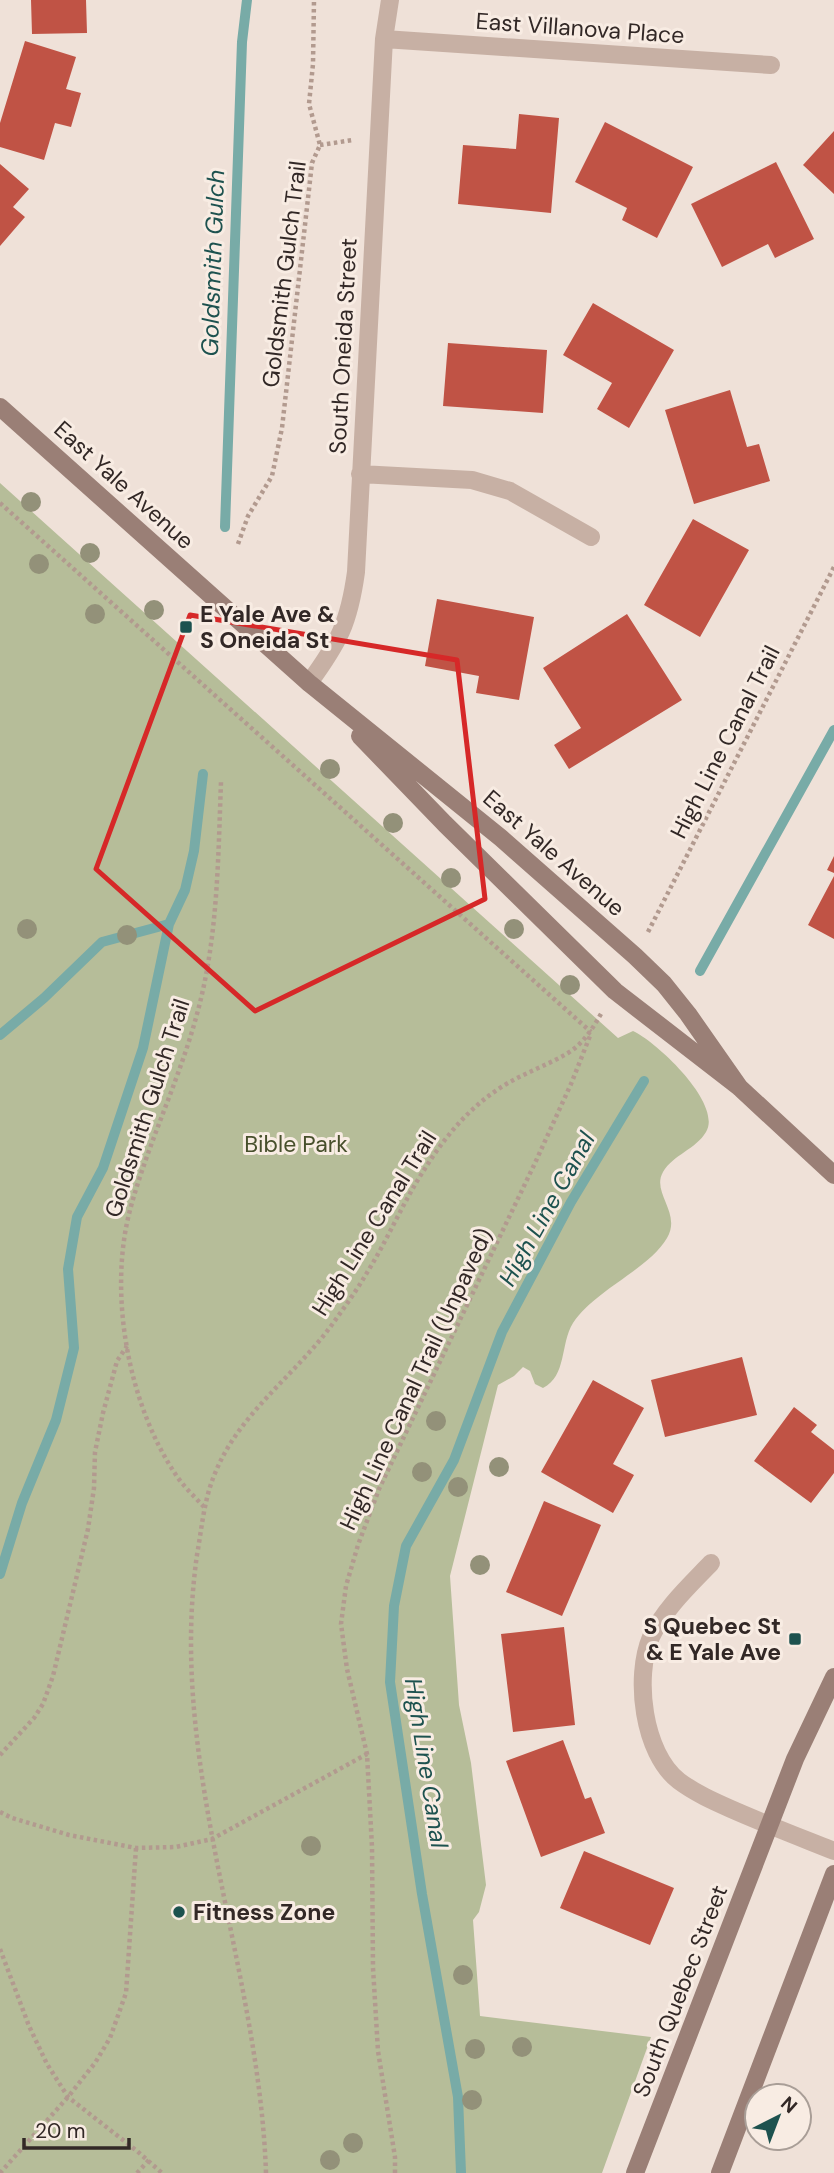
<svg xmlns="http://www.w3.org/2000/svg" width="834" height="2173" font-family="'DM Sans',sans-serif">
	<style>
		.green { fill: #b6bd99 }
		.lines { fill: none; stroke-linecap: round; stroke-linejoin: round }
		.stream { stroke: #78aba7; stroke-width: 10 }
		.building { fill: #c05345 }
		.path { stroke: #b29a8f; stroke-width: 4.5; stroke-dasharray: 3.5 3.5; stroke-linecap: butt }
		.minor { stroke: #c7b0a4; stroke-width: 18 }
		.secondary { stroke: #9a7f76; stroke-width: 18 }
		.tree { fill: #939179 }
		.marked { fill: none; stroke: #d62828; stroke-width: 5; stroke-linejoin: round }
		.poi-dot { fill: #1d524f; stroke: #f8ece3; stroke-width: 2.5 }
		.labels { text-anchor: middle; stroke-width: 6; stroke-linejoin: round; paint-order: stroke }
		.street-label { font-size: 23px; fill: #322826; stroke: #f8ece3 }
		.poi-label { font-size: 23px; font-weight: bold; fill: #322826; stroke: #f8ece3; text-anchor: start }
		.park-label { font-size: 23px; fill: #474f2b; stroke: #f8ece3 }
		.water-label { font-size: 24px; font-style: italic; fill: #1d524f; stroke: #f8ece3 }
	</style>
	<rect width="100%" height="100%" fill="#efe1d8"/>
	<path class="green" d="M0,483L618,1038L633,1031C657,1042 723,1104 706,1132C696,1149 673,1155 663,1172C651,1193 682,1213 667,1238C648,1270 596,1289 573,1323C560,1344 567,1376 543,1388L535,1384L530,1371L523,1367L514,1376L498,1385L450,1576L459,1705L471,1763L486,1885L479,1912L473,1920L480,2016L651,2037L602,2173H0Z"/>
	<g class="lines">
		<path class="stream" d="M225,527L242,42L247,0
			M700,971L834,730
			M0,1035L44,998L102,942L169,924
			M0,1574L22,1503L56,1420L74,1348L68,1269L77,1217L103,1168L143,1048L169,924L185,890L194,851L203,774
			M461,2173L458,2097L422,1894L390,1682L394,1606L406,1546L454,1460L502,1332L571,1202L644,1081"/>
	</g>
	<path class="building" d="M31,0H86L87,33L32,34Z
		M25,41L76,57L66,89L81,93L71,127L55,123L44,160L0,147V123Z
		M519,114L559,118L551,213L458,204L463,145L516,149Z
		M605,122L693,167L657,238L622,220L627,208L575,182Z
		M834,131V194L803,165Z
		M776,162L814,239L775,258L768,244L722,267L691,204Z
		M0,164L29,189L13,207L25,217L0,246Z
		M593,303L674,350L629,428L597,409L612,383L563,355Z
		M448,343L547,350L543,413L443,406Z
		M730,390L747,447L759,444L770,481L694,504L665,410Z
		M693,519L749,550L700,637L644,605Z
		M437,599L534,617L519,700L476,693L479,676L425,666Z
		M627,614L682,700L569,769L554,745L581,728L543,668Z
		M834,856V873L827,870Z
		M834,876V939L808,925Z
		M742,1357L757,1415L665,1437L651,1380Z
		M593,1380L644,1408L613,1464L634,1475L613,1513L541,1472Z
		M794,1407L817,1425L811,1432L834,1450V1473L811,1503L754,1461Z
		M544,1501L601,1525L562,1616L506,1592Z
		M564,1627L575,1725L513,1732L501,1634Z
		M563,1740L585,1799L591,1797L605,1833L541,1857L506,1761Z
		M584,1851L674,1888L650,1945L560,1908Z"/>
	<g class="lines">
		<path class="path" d="M320,145L353,140
			M0,503L591,1032
			M238,544L248,516L272,476L282,428L312,163L320,145L309,104L313,64L314,0
			M648,932L834,567
			M204,1507C195,1497 184,1487 176,1475C128,1404 108,1293 130,1210C148,1143 179,1081 197,1014C218,938 218,860 221,782
			M0,1755L34,1718L43,1704L53,1676L88,1529L94,1488L95,1452L103,1413L117,1361L127,1346
			M0,1812L12,1818L69,1835L136,1848L176,1847L212,1839L367,1754
			M0,1949L29,2026L47,2064L68,2097L137,2151L162,2173
			M0,2173L68,2097L95,2063L110,2038L126,1993L136,1848
			M137,2173L149,2160
			M266,2173C259,1966 167,1765 197,1555C202,1527 204,1498 216,1471C240,1413 294,1376 331,1326C344,1308 357,1290 368,1271C389,1237 404,1200 426,1167C446,1135 471,1106 503,1086C524,1073 548,1065 568,1053C584,1043 593,1028 602,1012
			M395,2173V2157L378,2051L373,1968L372,1847L367,1754L347,1669L341,1624L346,1586L358,1545L379,1489L535,1163L571,1084L590,1036"/>
		<path class="minor" d="M384,39L771,65
			M360,474L472,480L510,491L591,537
			M309,683C339,642 349,623 356,572L384,39L390,0
			M711,1563C690,1585 664,1609 651,1637C634,1677 643,1753 679,1781C695,1793 713,1801 731,1809C765,1824 799,1837 834,1851"/>
		<path class="secondary" d="M0,407L309,683L501,838L635,956L664,984L688,1014L739,1087
			M360,736L445,824L615,991L739,1087L834,1175
			M635,2173L795,1759L834,1677
			M720,2173L834,1874"/>
	</g>
	<g class="tree">
		<circle cx="31" cy="502" r="10"/>
		<circle cx="90" cy="553" r="10"/>
		<circle cx="39" cy="564" r="10"/>
		<circle cx="154" cy="610" r="10"/>
		<circle cx="95" cy="614" r="10"/>
		<circle cx="330" cy="769" r="10"/>
		<circle cx="393" cy="823" r="10"/>
		<circle cx="451" cy="878" r="10"/>
		<circle cx="27" cy="929" r="10"/>
		<circle cx="514" cy="929" r="10"/>
		<circle cx="127" cy="935" r="10"/>
		<circle cx="570" cy="985" r="10"/>
		<circle cx="436" cy="1421" r="10"/>
		<circle cx="499" cy="1467" r="10"/>
		<circle cx="422" cy="1472" r="10"/>
		<circle cx="458" cy="1487" r="10"/>
		<circle cx="480" cy="1565" r="10"/>
		<circle cx="311" cy="1846" r="10"/>
		<circle cx="463" cy="1975" r="10"/>
		<circle cx="522" cy="2047" r="10"/>
		<circle cx="475" cy="2049" r="10"/>
		<circle cx="472" cy="2100" r="10"/>
		<circle cx="353" cy="2143" r="10"/>
		<circle cx="330" cy="2160" r="10"/>
	</g>
	<path class="marked" d="M190,615L457,660L485,899L255,1011L96,869Z"/>
	<g class="poi-dot">
		<rect x="179" y="620" width="14" height="14" rx="3.5"/>
		<rect x="788" y="1632" width="14" height="14" rx="3.5"/>
		<circle cx="179" cy="1912" r="7"/>
	</g>
	<g class="labels">
		<g class="street-label">
			<text transform="translate(580 28) rotate(4)" y="8">East Villanova Place</text>
			<text transform="translate(284 274) rotate(-83)" y="8">Goldsmith Gulch Trail</text>
			<text transform="translate(343 346) rotate(-87)" y="8">South Oneida Street</text>
			<text transform="translate(124 485) rotate(42)" y="8">East Yale Avenue</text>
			<text transform="translate(725 742) rotate(-63)" y="8">High Line Canal Trail</text>
			<text transform="translate(554 853) rotate(41)" y="8">East Yale Avenue</text>
			<text transform="translate(147 1108) rotate(-72)" y="8">Goldsmith Gulch Trail</text>
			<text transform="translate(374 1223) rotate(-58)" y="8">High Line Canal Trail</text>
			<text transform="translate(416 1379) rotate(-65)" y="8">High Line Canal Trail (Unpaved)</text>
			<text transform="translate(680 1991) rotate(-69)" y="8">South Quebec Street</text>
		</g>
		<g class="poi-label">
			<text x="200" y="622">E Yale Ave &amp;<tspan x="200" dy="26">S Oneida St</tspan></text>
			<text x="781" y="1634" text-anchor="end">S Quebec St<tspan x="781" dy="26">&amp; E Yale Ave</tspan></text>
			<text x="193" y="1920">Fitness Zone</text>
		</g>
		<g class="park-label">
			<text x="296" y="1152">Bible Park</text>
		</g>
		<g class="water-label">
			<text transform="translate(213 263) rotate(-88)" y="8">Goldsmith Gulch</text>
			<text transform="translate(547 1209) rotate(-61)" y="8">High Line Canal</text>
			<text transform="translate(426 1763) rotate(81)" y="8">High Line Canal</text>
		</g>
	</g>
	<g transform="translate(778 2117) rotate(42)"><circle r="33" fill="#f8ece3" stroke="#a99e97" stroke-width="2"/>
	<path d="M0-5L12 26L0 18L-12 26Z" fill="#1d524f"/>
	<text y="-10" font-size="19" font-weight="bold" text-anchor="middle" fill="#322826">N</text>
	</g>
	<path d="M24 2138v10h105v-10" fill="none" stroke="#322826" stroke-width="3.5"/>
	<text x="35" y="2138" font-size="21" fill="#322826" stroke="#f8ece3" stroke-width="5" paint-order="stroke">20 m</text>
</svg>
